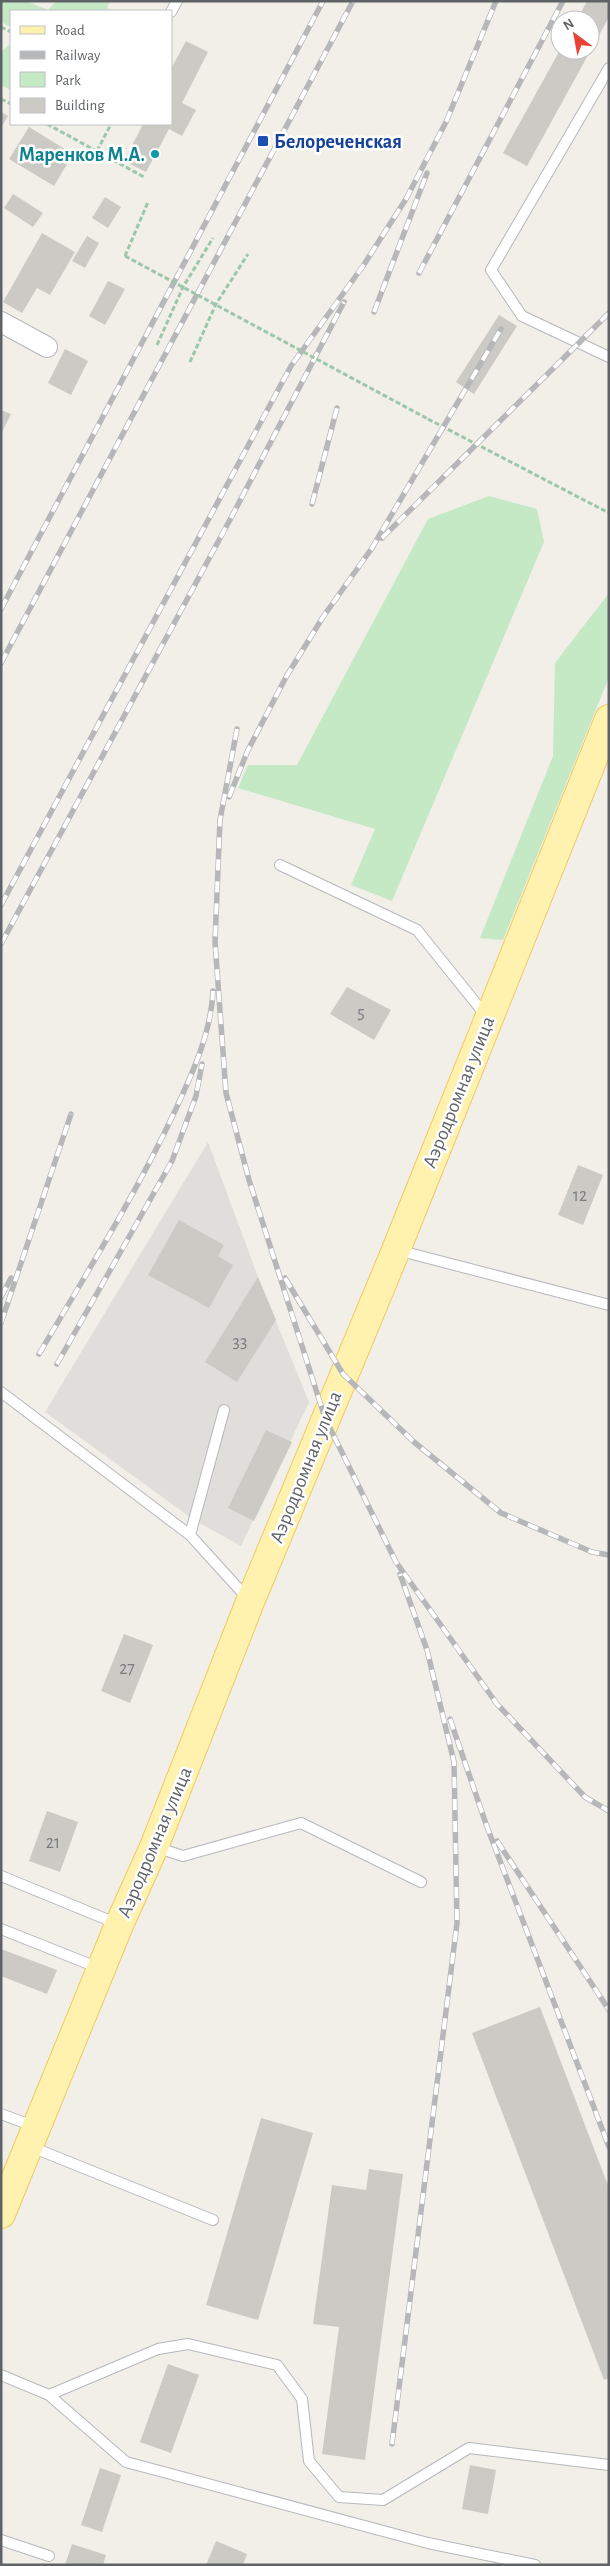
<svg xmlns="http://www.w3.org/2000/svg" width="610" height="2566" font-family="'Alegreya Sans',sans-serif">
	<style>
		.industrial { fill: #e0deda }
		.green { fill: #c5e8c5 }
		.building { fill: #cccac5 }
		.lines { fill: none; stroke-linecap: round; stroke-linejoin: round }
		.service-casing { stroke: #b5b8bc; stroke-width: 12 }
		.minor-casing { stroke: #b5b8bc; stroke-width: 22 }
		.primary-casing { stroke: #f2c960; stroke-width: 30 }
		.path { stroke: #9cc7a9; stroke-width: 3; stroke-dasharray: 5 2.5; stroke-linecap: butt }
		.service { stroke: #fff; stroke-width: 10 }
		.minor { stroke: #fff; stroke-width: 20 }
		.primary { stroke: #fff2af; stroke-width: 28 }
		.rail-casing { stroke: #b6b7b8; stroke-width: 5.5 }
		.rail { stroke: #fff; stroke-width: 4; stroke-dasharray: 11; stroke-linecap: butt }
		.path-bridge { stroke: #9cc7a9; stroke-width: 3; stroke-dasharray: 5 2.5; stroke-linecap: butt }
		.transit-dot { fill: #1a4fb4; stroke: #fff; stroke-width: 2 }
		.culture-dot { fill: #0f9aa8; stroke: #fff; stroke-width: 2 }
		.labels { text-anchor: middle; stroke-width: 5; stroke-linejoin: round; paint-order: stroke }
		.number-label { font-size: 18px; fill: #7a7d7f }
		.transit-label { font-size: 20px; font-weight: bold; fill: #164399; stroke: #fff; text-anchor: start }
		.culture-label { font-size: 20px; font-weight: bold; fill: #0d838f; stroke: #fff; text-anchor: end }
		.street-label { font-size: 20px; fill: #5f6368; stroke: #fff }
	</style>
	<rect width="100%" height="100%" fill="#f1efe8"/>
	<path class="industrial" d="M208,1142L258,1277L309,1402L241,1546L194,1520L45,1412Z"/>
	<path class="green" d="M4,1H26L48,10L56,1H110L107,8L112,11H11V27L1,22V3Z
		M11,43V90L1,85V52Z
		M489,496L537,509L544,542L392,901L351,885L375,829L238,788L248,765H297L428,519Z
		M609,593V677L503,940L480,938L553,756L555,663Z"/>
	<path class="building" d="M587,1H609V17L527,166L503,153L560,50H590V20H577Z
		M186,41L208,52L182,103L196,110L182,136L169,129L146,172L124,161L143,124H171V69Z
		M1,112L8,116L1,128Z
		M29,127L73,154L54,186L9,159Z
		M13,194L43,213L33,227L4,208Z
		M105,197L121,207L108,228L92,218Z
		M42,233L75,252L50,295L37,288L22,313L3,302Z
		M87,236L99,243L85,268L72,261Z
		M108,281L125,289L105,325L89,316Z
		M499,315L517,326L474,394L456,382Z
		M65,349L88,361L71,395L48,383Z
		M1,410L11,414L1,434Z
		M347,987L391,1010L374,1040L330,1014Z
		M578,1165L603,1175L583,1225L558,1215Z
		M179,1220L224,1245L218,1256L233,1265L209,1308L148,1275Z
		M258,1277L276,1320L237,1382L205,1362Z
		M266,1430L292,1442L254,1521L228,1508Z
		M124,1634L153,1645L130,1703L101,1691Z
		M47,1811L78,1822L60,1872L29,1861Z
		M1,1949L57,1970L47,1994L1,1976Z
		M540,2007L609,2188V2378L604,2380L472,2033Z
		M261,2118L313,2133L258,2320L206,2305Z
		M369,2169L403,2174L365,2460L322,2454L339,2327L313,2324L332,2185L366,2190Z
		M168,2364L199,2375L171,2453L140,2442Z
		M470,2465L496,2470L488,2514L462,2509Z
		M100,2468L121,2475L102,2532L81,2525Z
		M216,2541L247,2554L243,2565H206Z
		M72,2544L106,2555L103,2565H65Z"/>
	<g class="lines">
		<defs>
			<path id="service" d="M171,12L177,1
				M609,68L491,270L522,316L609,357
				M280,865L417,930L487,1017
				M397,1250L609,1305
				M1,1392L190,1535
				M224,1410L190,1535L248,1599
				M155,1847L183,1856L301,1823L421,1882
				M1,1876L118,1924
				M1,1929L99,1968
				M1,2114L36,2127
				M29,2146L213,2220
				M1,2375L49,2395L126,2462L428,2543L535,2565
				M49,2395L158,2349L188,2344L277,2365L302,2399L309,2461L339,2497L383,2500L469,2448L609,2465
				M1,2540L49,2556"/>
			<path id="minor" d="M1,322L47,347"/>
			<path id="primary" d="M1,2214L119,1925L154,1847L250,1602L396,1250L609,719"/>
		</defs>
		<use href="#service" class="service-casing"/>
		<use href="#minor" class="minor-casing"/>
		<use href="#primary" class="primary-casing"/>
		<path class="path" d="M1,27L11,32
			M1,99L11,104
			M47,124L144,177
			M97,151L111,124
			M125,256L148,202
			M157,345L183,287L213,238
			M190,362L216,304L248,254
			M428,419L609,513"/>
		<use href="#service" class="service"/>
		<use href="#minor" class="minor"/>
		<use href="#primary" class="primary"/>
		<defs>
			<path id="rail" d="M419,273L563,1
				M374,312L427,173
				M312,504L337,408
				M382,538L609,313
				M1,609L323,1
				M1,663L353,1
				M237,729L220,820L215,942L226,1093L249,1180L325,1418L396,1562L497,1704L585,1797L609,1811
				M229,797L248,750L286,677L323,617L372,548L501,329
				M1,905L291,366L363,266L406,199L446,122L496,1
				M1,944L232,516L344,302
				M285,1278L343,1374L414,1442L501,1513L592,1552L609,1555
				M1,1297L11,1278
				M1,1323L71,1114
				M39,1354C86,1274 135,1196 174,1113C192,1074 211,1034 213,991
				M57,1364L172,1161L196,1096L202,1064
				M450,1719L486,1824L609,2147
				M497,1841L609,2010
				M392,2444L457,1923L454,1762L427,1650L400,1574"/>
		</defs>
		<use href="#rail" class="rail-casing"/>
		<use href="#rail" class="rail"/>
		<path class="path-bridge" d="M125,256L428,419"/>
	</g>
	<rect class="transit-dot" x="257" y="135" width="12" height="12" rx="2.5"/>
	<circle class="culture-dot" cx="155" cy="154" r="5"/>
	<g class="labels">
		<g class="number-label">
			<text x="361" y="1018">5</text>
			<text x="580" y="1201">12</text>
			<text x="240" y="1347">33</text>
			<text x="127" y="1674">27</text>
			<text x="53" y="1848">21</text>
		</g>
		<g class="transit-label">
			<text x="274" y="148">Белореченская</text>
		</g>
		<g class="culture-label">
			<text x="145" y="161">Маренков М.А.</text>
		</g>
		<g class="street-label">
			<text transform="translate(458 1092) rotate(-68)" y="7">Аэродромная улица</text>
			<text transform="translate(305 1467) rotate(-68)" y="7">Аэродромная улица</text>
			<text transform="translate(154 1842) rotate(-67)" y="7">Аэродромная улица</text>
		</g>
	</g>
	<rect width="610" height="2566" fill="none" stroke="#5f6368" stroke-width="5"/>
	<rect x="10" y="10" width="162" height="115" fill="#ffffff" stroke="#bfc1c3"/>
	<rect x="20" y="26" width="25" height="8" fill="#fff2af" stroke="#bfc1c3"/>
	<text x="55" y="35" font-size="15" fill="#5f6368">Road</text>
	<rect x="20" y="51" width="25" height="8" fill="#b6b7b8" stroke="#bfc1c3"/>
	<text x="55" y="60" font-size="15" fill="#5f6368">Railway</text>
	<rect x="20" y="72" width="25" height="15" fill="#c5e8c5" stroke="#bfc1c3"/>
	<text x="55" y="85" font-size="15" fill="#5f6368">Park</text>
	<rect x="20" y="98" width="25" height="15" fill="#cccac5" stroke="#bfc1c3"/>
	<text x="55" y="110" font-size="15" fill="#5f6368">Building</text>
	<g transform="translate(575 35) rotate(328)"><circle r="24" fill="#ffffff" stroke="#bfc1c3"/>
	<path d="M0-4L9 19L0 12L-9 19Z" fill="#ea4335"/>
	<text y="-8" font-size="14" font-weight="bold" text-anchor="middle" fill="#5f6368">N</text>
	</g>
</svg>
